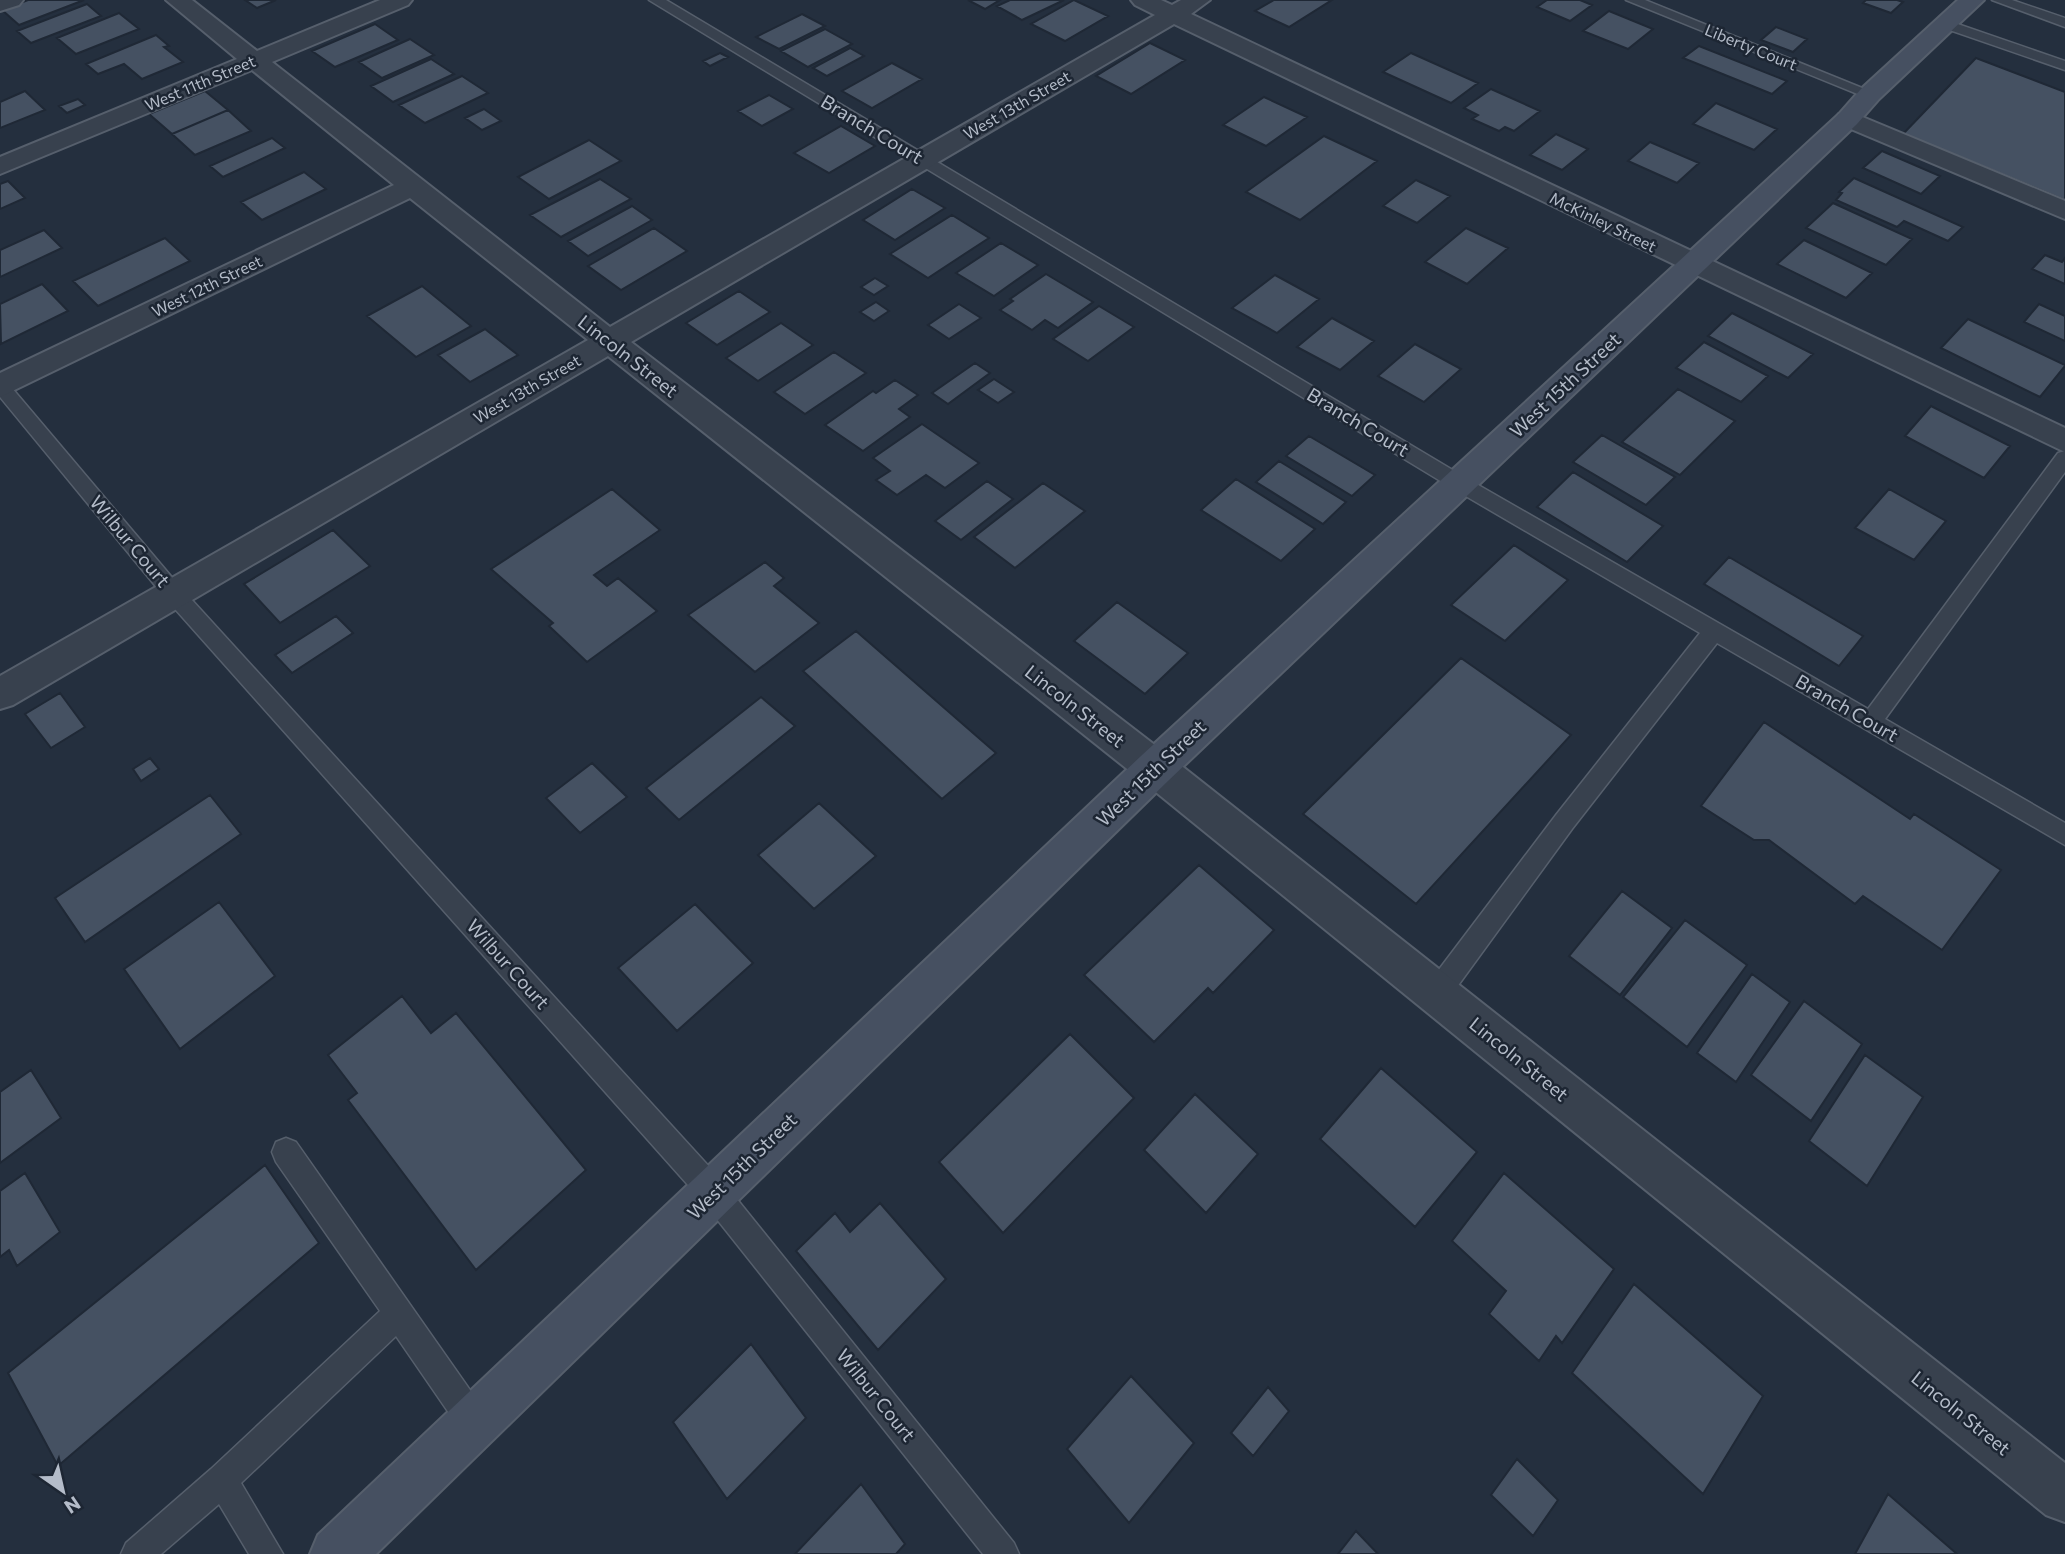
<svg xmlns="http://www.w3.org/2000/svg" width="2065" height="1554" font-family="Commissioner,sans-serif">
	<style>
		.building { fill: #455162; stroke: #1f2835; stroke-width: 2 }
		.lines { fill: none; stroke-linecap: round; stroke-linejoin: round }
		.lane-casing { stroke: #565f6c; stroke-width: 3 }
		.street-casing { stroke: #565f6c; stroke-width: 4 }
		.secondary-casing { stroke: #565f6c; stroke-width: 4 }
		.lane { fill: #38414e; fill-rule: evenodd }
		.street { fill: #38414e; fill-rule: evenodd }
		.secondary { fill: #465061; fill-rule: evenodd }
		.labels { text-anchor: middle; stroke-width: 5; stroke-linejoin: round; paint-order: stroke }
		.far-street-label { font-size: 16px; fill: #b4bcc9; stroke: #1d2633 }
		.street-label { font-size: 19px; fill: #b4bcc9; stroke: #1d2633 }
	</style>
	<rect width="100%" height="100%" fill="#242f3e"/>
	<path class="building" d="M28,0H84L19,25L2,10Z
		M245,0H276L257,8Z
		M968,0H1000L985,9Z
		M1010,0H1064L1022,20L997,6Z
		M1074,0L1108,16L1065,41L1031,24Z
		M1274,0H1332L1289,27L1255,11Z
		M1547,0H1580L1592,5L1570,21L1537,7Z
		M1866,0H1897L1903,2L1891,13L1863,3Z
		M87,4L101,16L31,43L17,31Z
		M1609,11L1653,29L1628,49L1583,31Z
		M119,13L139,29L76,54L57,38Z
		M802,14L825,26L779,49L756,37Z
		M375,24L398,40L335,67L312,51Z
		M1776,27L1807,39L1793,52L1761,40Z
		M825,29L852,44L808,67L781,51Z
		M156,35L169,46L164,47L183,62L142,79L124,64L98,74L86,64Z
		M410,39L434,55L382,78L359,62Z
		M1150,43L1185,60L1131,94L1096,76Z
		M1699,46L1787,81L1772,94L1683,58Z
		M850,48L864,56L827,76L813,68Z
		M720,53L728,57L710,66L703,61Z
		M1411,53L1478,83L1451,103L1383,72Z
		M1976,58L2065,92V200L1903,134Z
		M431,59L454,74L393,102L371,86Z
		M892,63L922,79L872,108L842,91Z
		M462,76L488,93L425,123L399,105Z
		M1491,89L1540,111L1514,131L1505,127L1499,131L1472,119L1478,115L1464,108Z
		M25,91L45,110L0,128V102Z
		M205,91L228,110L172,134L149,114Z
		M769,95L793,109L762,126L738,111Z
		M1264,97L1307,117L1266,146L1223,125Z
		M78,99L85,105L67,113L59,106Z
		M1716,103L1777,129L1754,150L1693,124Z
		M484,109L501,121L482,130L465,118Z
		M228,110L251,131L195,155L172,134Z
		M841,126L875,146L829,173L794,153Z
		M1556,134L1588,149L1562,170L1530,155Z
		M1324,136L1377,161L1300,220L1246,192Z
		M272,138L285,148L223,177L210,166Z
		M589,140L621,161L549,199L518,177Z
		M1650,142L1699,163L1677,183L1628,161Z
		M1882,151L1940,176L1921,194L1863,168Z
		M304,172L326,189L262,220L241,202Z
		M1854,178L1963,227L1948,241L1904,221L1897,227L1836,200L1842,193L1839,192Z
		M600,179L631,199L561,237L530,215Z
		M1416,180L1450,196L1417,223L1383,206Z
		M8,181L25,198L0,209V184Z
		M912,189L945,208L895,240L863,220Z
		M1833,203L1912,239L1886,265L1806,228Z
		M632,206L652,220L588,256L568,241Z
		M952,215L989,238L928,278L890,254Z
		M654,228L687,251L621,290L588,266Z
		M1466,228L1508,248L1467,284L1425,262Z
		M44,230L62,248L0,277V250Z
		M165,238L190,261L98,306L73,281Z
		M1804,240L1872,273L1846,298L1777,264Z
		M1001,243L1038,265L994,296L956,273Z
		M2045,255L2062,262L2065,258V284L2032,269Z
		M1046,274L1093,302L1058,328L1045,320L1032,330L1000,310L1013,301L1010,299Z
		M1275,275L1319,299L1277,333L1232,308Z
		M875,278L888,286L874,295L861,287Z
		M42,284L68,311L1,344L0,304Z
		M422,286L471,326L416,357L367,316Z
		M739,291L770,312L717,345L686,323Z
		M876,302L889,311L874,321L860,312Z
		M959,304L981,318L949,339L928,325Z
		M2039,304L2065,316V341L2024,322Z
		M1099,306L1134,327L1088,361L1053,339Z
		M1732,313L1813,354L1788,378L1708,336Z
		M1332,318L1374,341L1340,370L1297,347Z
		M1968,319L2065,365V366L2040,397L1941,348Z
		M781,323L813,345L758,381L726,358Z
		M485,329L518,355L470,382L438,355Z
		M1704,342L1768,376L1741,402L1676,368Z
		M1415,344L1461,369L1424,402L1378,376Z
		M834,352L866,373L805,414L774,392Z
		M975,363L990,373L948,404L932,393Z
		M994,379L1014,392L998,403L978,390Z
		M895,380L918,395L899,409L910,417L863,451L825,425L873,391L876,393Z
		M1678,389L1735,421L1680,475L1622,442Z
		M1931,406L2010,446L1984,478L1905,436Z
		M922,424L979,463L945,488L926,475L897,495L876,480L890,471L873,458Z
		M1602,435L1675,477L1646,505L1573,462Z
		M1309,436L1375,475L1352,496L1286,456Z
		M1279,461L1346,502L1323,524L1256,482Z
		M1573,472L1663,526L1627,562L1537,507Z
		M1236,479L1315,529L1281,561L1201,510Z
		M987,481L1013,499L961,540L935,521Z
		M1043,483L1085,511L1015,568L974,537Z
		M612,489L660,530L594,575L607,586L618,578L657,611L587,662L549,626L553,623L491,569Z
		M1889,489L1946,521L1914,560L1855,528Z
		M333,530L370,566L280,623L244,584Z
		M1514,545L1568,580L1505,641L1451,605Z
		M1729,557L1863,636L1839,666L1704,584Z
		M765,562L784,578L774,586L819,623L755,672L688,615Z
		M1117,602L1188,653L1145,694L1074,641Z
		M336,616L353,633L292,673L275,655Z
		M856,631L996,753L942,799L803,671Z
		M1461,658L1571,735L1416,904L1303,814Z
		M60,693L85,727L51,748L25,714Z
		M761,697L795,726L679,820L646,788Z
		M1764,722L1910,819L1914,814L2001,870L1942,950L1863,896L1855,904L1769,840H1754L1701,806Z
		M150,758L159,769L141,781L133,769Z
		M592,763L627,797L580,833L546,798Z
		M210,795L241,834L85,942L55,898Z
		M819,803L876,856L814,909L758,855Z
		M1199,865L1274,930L1213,993L1208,988L1154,1042L1084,975Z
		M1622,891L1672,928L1620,995L1569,956Z
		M219,902L275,976L180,1049L124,969Z
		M695,904L753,963L677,1031L618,968Z
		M1685,920L1747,965L1687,1047L1623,997Z
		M1752,974L1790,1002L1736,1082L1697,1053Z
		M402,996L431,1033L456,1013L586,1170L476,1270L348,1100L357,1093L328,1055Z
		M1804,1001L1862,1044L1811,1121L1751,1075Z
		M1070,1034L1134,1098L1003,1233L939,1162Z
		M1865,1055L1923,1097L1867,1186L1809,1141Z
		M1381,1068L1477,1152L1415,1227L1320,1139Z
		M31,1070L61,1118L0,1163V1092Z
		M1195,1094L1258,1154L1206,1213L1144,1150Z
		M265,1165L319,1243L58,1466L8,1373Z
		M25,1173L60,1232L17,1266L9,1250L0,1257V1191Z
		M1504,1173L1614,1269L1562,1343L1556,1336L1539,1361L1489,1314L1506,1291L1452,1241Z
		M880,1203L946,1279L878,1350L796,1251L835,1213L850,1232Z
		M1634,1284L1763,1396L1703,1494L1572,1373Z
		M751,1344L806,1418L727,1499L673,1422Z
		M1131,1376L1194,1443L1129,1523L1067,1449Z
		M1268,1387L1289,1411L1253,1456L1231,1433Z
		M1517,1459L1558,1500L1533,1536L1491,1495Z
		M861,1484L905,1544L896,1554H795Z
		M1888,1494L1957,1554H1855Z
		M1356,1531L1378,1554H1338Z"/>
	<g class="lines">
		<defs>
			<path id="lane" d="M649,0H666L1466,478L1868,709L2058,453L2065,451V472L1885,719L2065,823V845L1717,643L1572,829L1446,1002L1437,1005L1428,1002L1424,993L1428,984L1556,815L1700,633L1452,488Z
				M1626,0H1645L1877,94L1875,97H1865Z
				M1992,0H2012L2065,18V27Z
				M1946,20L2065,61V70L1941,27L1939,24Z
				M0,379L6,381L181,588L724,1183L1014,1543L1019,1554H983L704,1203L167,600L0,397Z
				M286,1138L296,1142L484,1410L488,1421L484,1432L473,1436L462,1432L396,1336L241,1483L283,1554H249L219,1504L161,1554H121L126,1543L211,1469L380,1311L276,1162L272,1152L276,1142Z"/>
			<path id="street" d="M0,0H23L19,5L0,11Z
				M166,0H192L257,51L380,0H412L408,5L272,62L610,327L1155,15L1135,5L1131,0H1161L1172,5L1181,0H1210L1191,14L2065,428V452L1174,24L631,342L1169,756L2065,1463V1522L2046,1515L1141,780L608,356L13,705L0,709V676L588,340L410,198L0,397V373L394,185L252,70L0,174V157L237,59Z
				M1848,111L2065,201V219L1839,124L1835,119L1839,114Z"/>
			<path id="secondary" d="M1958,0H1984L1879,99L1857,124L1169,780L376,1554H310L318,1535L1141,756L1839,114L1861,89Z"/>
		</defs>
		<use href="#lane" class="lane-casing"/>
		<use href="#street" class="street-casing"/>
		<use href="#secondary" class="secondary-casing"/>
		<use href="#lane" class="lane"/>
		<use href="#street" class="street"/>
		<use href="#secondary" class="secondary"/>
	</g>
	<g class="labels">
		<g class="far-street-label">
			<text transform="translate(1751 47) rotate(22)" y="6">Liberty Court</text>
			<text transform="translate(200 83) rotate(-23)" y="6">West 11th Street</text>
			<text transform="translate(1017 105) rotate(-30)" y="6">West 13th Street</text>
			<text transform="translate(1603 222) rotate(26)" y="6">McKinley Street</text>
			<text transform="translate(207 286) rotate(-26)" y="6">West 12th Street</text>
			<text transform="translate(527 389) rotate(-30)" y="6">West 13th Street</text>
		</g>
		<g class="street-label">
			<text transform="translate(872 129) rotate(31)" y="7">Branch Court</text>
			<text transform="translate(628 356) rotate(38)" y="7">Lincoln Street</text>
			<text transform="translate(1565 385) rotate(-43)" y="7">West 15th Street</text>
			<text transform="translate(1358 422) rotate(31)" y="7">Branch Court</text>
			<text transform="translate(130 541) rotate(50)" y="7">Wilbur Court</text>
			<text transform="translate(1075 706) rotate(38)" y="7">Lincoln Street</text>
			<text transform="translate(1847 708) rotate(30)" y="7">Branch Court</text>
			<text transform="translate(1151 773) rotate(-44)" y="7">West 15th Street</text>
			<text transform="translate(508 964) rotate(48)" y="7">Wilbur Court</text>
			<text transform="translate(1519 1059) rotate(39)" y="7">Lincoln Street</text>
			<text transform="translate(742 1166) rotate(-44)" y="7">West 15th Street</text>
			<text transform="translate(876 1395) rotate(51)" y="7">Wilbur Court</text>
			<text transform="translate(1961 1413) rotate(39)" y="7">Lincoln Street</text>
		</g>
	</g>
	<g transform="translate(63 1491) rotate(146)" stroke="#1d2633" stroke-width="5" paint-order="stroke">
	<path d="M0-5L12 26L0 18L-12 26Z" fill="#b4bcc9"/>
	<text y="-10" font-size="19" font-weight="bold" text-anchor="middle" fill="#b4bcc9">N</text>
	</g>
</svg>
